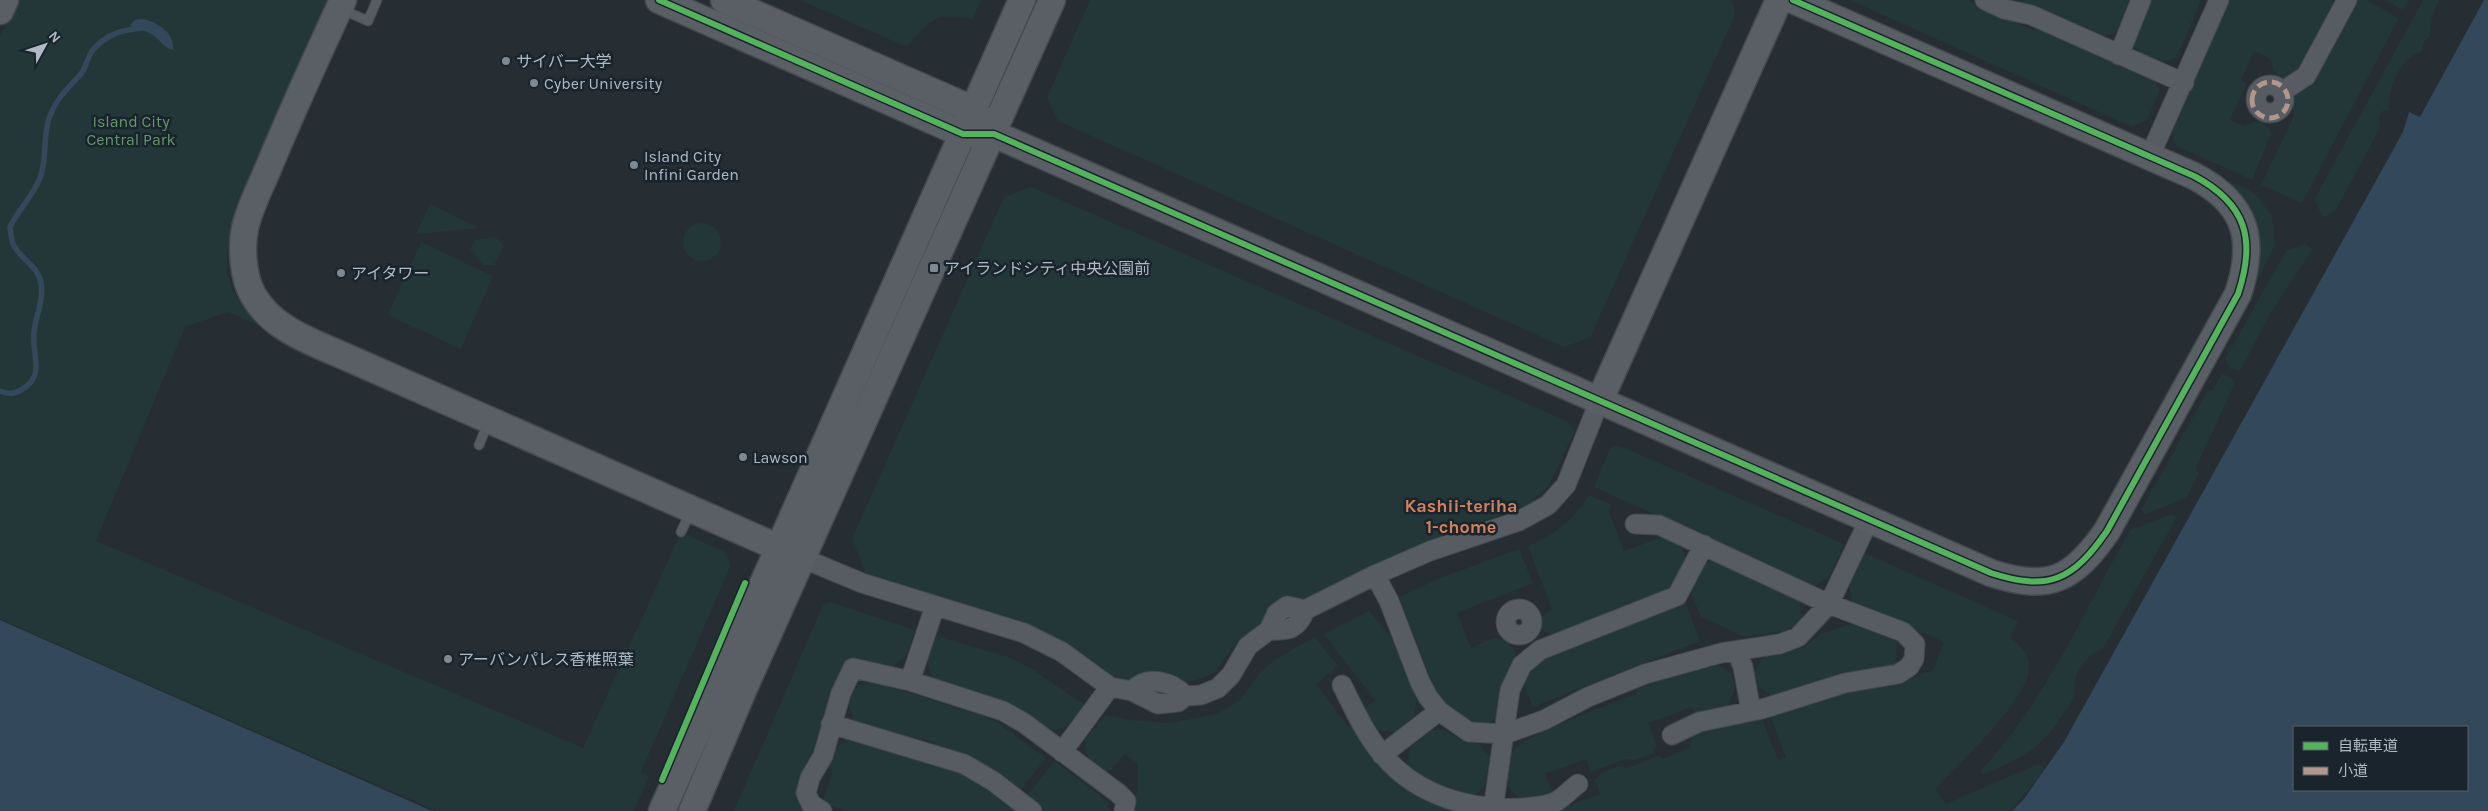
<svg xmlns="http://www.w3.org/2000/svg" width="2488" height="811" font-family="Karla,'Noto Sans JP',sans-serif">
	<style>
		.green { fill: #233738 }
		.water { fill: #34485b; fill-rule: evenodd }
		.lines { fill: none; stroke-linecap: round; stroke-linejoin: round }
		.stream { stroke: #34485b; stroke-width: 5.5 }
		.lane-casing { stroke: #44494e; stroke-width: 11 }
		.street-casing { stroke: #44494e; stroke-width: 21 }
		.secondary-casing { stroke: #44494e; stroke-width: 29 }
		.lane { stroke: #565c61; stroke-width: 9 }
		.street { stroke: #565c61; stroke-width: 19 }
		.secondary { stroke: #5a5f66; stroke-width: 26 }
		.quiet { stroke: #b2968c; stroke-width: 5; stroke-dasharray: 10 5; stroke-linecap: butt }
		.cycleway-casing { stroke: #1a242d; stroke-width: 9 }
		.cycleway { stroke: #56b35d; stroke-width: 6 }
		.poi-dot { fill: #7f8992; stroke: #1a242d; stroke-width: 2 }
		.labels { text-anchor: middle; stroke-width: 5; stroke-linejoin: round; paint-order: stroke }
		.poi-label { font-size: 16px; fill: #afbac5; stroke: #1a242d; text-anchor: start }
		.park-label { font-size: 16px; fill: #66966c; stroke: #1a242d }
		.neighbourhood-label { font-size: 18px; font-weight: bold; fill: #d2835d; stroke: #1a242d }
	</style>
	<rect width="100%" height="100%" fill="#262d33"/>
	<path class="green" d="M17,0H330L231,227C222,273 227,290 258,325L228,312L185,327L96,541L583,748L681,532L725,552L731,565L641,772L649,776L634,811H437L0,619V37Z
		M800,0H981L973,19C936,12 930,19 907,47Z
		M1090,0H1729L1733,2L1735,15L1590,338L1564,347L1058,121L1047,97Z
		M1850,0H1967L2035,31L2040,28L2154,79L2160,90L2148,119L2132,127Z
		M2017,0H2135L2122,30L2101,38Z
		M2151,0H2201L2177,57L2160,64C2149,58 2135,55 2133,41Z
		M2230,0H2332L2334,6L2298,72L2285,79L2273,71L2271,59L2254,51L2241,80L2247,83L2230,120L2244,126L2252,122H2262L2269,129L2271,134L2252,180L2176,146L2171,132Z
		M2356,0H2366L2399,18L2302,203L2261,185L2294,116L2291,100L2299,91L2309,88Z
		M2385,0H2409L2403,10Z
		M2423,0H2439L2432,18L2430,37L2424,42L2422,51C2399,59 2388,88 2389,111H2382L2379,116L2380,128L2336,210L2324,218L2318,208L2315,198Z
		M2223,179L2248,189L2259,198L2272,216L2275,245L2249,297L2257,270L2259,243Z
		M1031,187L1567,421L1575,431L1549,485L1529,504L1428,542L1264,622L1231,649L1215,672L1203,678L1185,683L1140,684L1114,678L1024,624L866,573L852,539L1004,197Z
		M430,204L480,228L416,234Z
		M683 242a19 19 0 1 1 38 0a19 19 0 1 1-38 0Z
		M496,237L504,246L494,265H483L470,249L475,240Z
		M421,242L493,276L461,349L388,315Z
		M2305,244L2313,249L2270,314L2240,371L2231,369L2225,359L2286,251Z
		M2222,374L2232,378L2234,385L2196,468L2199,474L2186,498L2144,515L2141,510L2208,390L2212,391Z
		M1618,445L1844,544L1829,577L1811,588L1711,539L1712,537L1707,535L1705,537L1594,487L1610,448Z
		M1589,495L1612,505L1609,512L1624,551L1662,537C1699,551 1683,564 1669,591L1554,635L1547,633L1541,628V617L1552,609L1528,546C1554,535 1574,520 1589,495Z
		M2172,514L2177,517L2103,648C2089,655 2078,665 2075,682C2074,686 2075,692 2074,697C2071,704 2065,711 2061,717C2040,750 2018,760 1982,775L1981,770C2045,703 2084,610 2130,530Z
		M1519,549L1533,583L1457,613L1471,648C1485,642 1501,630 1512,647C1515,651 1517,656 1516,661C1513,671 1505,679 1502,689C1500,698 1500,711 1495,718C1484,734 1454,716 1445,706C1438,698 1433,689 1428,680L1431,679L1399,597L1440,578Z
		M1864,553L2018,621L2010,638C2020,645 2028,653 2029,665C2032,698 1957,765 1935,789L1946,804L2038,764L2046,769L2010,811H1552L1600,794L1595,780L1601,773L1618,766L1627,768L1660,755L1662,759L1689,748L1692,737L1702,730L1762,718L1778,760L1786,758L1770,715L1847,691L1900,682L1933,670L1944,642L1909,626L1853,605L1849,585Z
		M1717,559L1800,600L1801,622L1784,631L1745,637L1701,617L1690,591L1703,563Z
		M830,602L915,630L907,655L891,668L848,656L830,698L813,755L807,811H734L823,605Z
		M1685,602L1700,641L1533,707L1523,681L1532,668L1549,654Z
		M1369,611L1393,640L1417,701L1414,716L1395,732L1375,730L1364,709L1375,700L1324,634Z
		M1853,623L1897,639L1895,666L1774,697L1757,686L1754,670L1765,656L1784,654L1804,647L1821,634Z
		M936,636L1008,657L1032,669L1085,705L1068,726L1048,732L934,681L927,661Z
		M1315,637L1338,666L1316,684L1348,727L1353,725C1380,768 1404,794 1453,811H1133L1137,789L1138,764L1125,754L1112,769L1106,772L1087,757L1085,740L1105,715L1129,720L1169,723L1217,714L1240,700L1259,674L1274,660Z
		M1717,664L1732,674L1735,689L1727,708L1696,714L1692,707L1648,723L1657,747L1653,748L1655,753L1635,760L1625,759L1591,772L1586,759L1545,774L1553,792L1520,800L1507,785C1509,775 1508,762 1511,754C1519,735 1615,703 1637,694L1635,690L1664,678Z
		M870,681L981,715L998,723L1046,758L1019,792L935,746L936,743L923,739L922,742L854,722L848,703L854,688Z
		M1431,730H1444L1460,739L1479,744L1490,757L1484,787L1470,799L1451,793L1407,768L1409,748Z
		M851,737L966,773L1018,811H847L822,803L833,770L829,769L834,749Z
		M1055,761L1108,802L1110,811H1044L1026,797Z"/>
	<path class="water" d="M2484,0H2488V811H2012L2024,799L2064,742L2403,132L2409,112L2420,117ZM2294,727H2467V790H2294Z
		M142,19C157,22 175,32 173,50C163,48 159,37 149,33C143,30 137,29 130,25L135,20Z
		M0,620L432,811H0Z"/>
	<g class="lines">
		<path class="stream" d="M0,391C8,395 14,394 21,390C47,376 31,353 34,332C36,315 44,299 41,283C38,266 22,260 14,246C11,241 11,233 10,227C18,210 33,196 40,178C47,160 43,141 48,122C54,101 66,90 80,75C86,69 87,58 92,51C106,34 122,30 142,28"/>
		<defs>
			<path id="lane" d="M341,9L368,21L377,0
				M479,445L488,423
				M681,532L691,511"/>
			<path id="street" d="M1985,0L2004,9L2031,15L2184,83
				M2119,55L2141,0
				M2256 99a14 14 0 1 1 28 0a14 14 0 1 1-28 0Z
				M2283,91L2306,76L2347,0
				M2149,158L2219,0
				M1635,524L1659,525L1829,604L1903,632L1915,644L1914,659L1909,667L1898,674L1845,683L1762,709L1699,722L1672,735
				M802,558L862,583L1024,633L1062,652L1110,687L1132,691L1158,704L1178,702L1186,696L1201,695L1218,688L1231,675L1248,646L1269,630L1277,613L1287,606L1305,610L1375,575L1430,551L1519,521L1548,505L1566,485L1599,402
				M1375,575L1389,601L1420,682L1428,697L1439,711L1469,732L1505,734L1544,720L1588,697L1645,674L1721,653L1780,644L1798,637L1829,604L1869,520
				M1506 622a13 13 0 1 1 26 0a13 13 0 1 1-26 0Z
				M1269,630C1289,631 1298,629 1305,610
				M1737,652L1743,667L1751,711
				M910,681L935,606
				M1342,685C1354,709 1365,734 1383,755C1417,796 1471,811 1523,808C1534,807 1548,806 1557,801C1564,797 1571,789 1578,784
				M1132,691C1148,674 1172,682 1186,696
				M831,724L964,764L993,781L1032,811
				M1062,752L1110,687
				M1382,755L1439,711
				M1493,810L1510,690L1522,665L1540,650L1677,596L1704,545
				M822,811L811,804L806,793L810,778L823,756L841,693L853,668L910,681L1003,711L1024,723L1118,793L1126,801L1124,811"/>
			<path id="secondary" d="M343,0C318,54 293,109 270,164C262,184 250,206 245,228C241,247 243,278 253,295C273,331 318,344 353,360L802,558
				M659,0L963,134H994L1991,573C2049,592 2073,580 2107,531L2238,294C2256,240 2247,204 2194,176L1793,0
				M724,0L974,110L985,124
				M0,11L5,0
				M1599,402L1779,0
				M662,811L1022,0
				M692,811L745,686L1052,0"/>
		</defs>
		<use href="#lane" class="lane-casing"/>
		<use href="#street" class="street-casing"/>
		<use href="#secondary" class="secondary-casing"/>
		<use href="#lane" class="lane"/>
		<use href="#street" class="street"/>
		<use href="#secondary" class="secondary"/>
		<path class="quiet" d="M2252 100a18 18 0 1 1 36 0a18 18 0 1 1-36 0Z"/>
		<defs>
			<path id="cycleway" d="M659,0L963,134H994L1991,573C2049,592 2073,580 2107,531L2238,294C2256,240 2247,204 2194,176L1793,0
				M662,780L745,583"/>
		</defs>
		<use href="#cycleway" class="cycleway-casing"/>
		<use href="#cycleway" class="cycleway"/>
	</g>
	<g class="poi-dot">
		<circle cx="506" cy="61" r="5"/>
		<circle cx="534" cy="83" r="5"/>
		<circle cx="634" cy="165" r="5"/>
		<rect x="929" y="263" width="10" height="10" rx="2.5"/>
		<circle cx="341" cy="273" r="5"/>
		<circle cx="743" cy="457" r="5"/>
		<circle cx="448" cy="659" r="5"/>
	</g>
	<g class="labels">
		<g class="poi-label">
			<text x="516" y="67">サイバー大学</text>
			<text x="544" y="89">Cyber University</text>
			<text x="644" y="162">Island City<tspan x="644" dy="18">Infini Garden</tspan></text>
			<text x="944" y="274">アイランドシティ中央公園前</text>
			<text x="351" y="279">アイタワー</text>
			<text x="753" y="463">Lawson</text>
			<text x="458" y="665">アーバンパレス香椎照葉</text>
		</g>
		<g class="park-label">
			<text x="131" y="127">Island City<tspan x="131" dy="18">Central Park</tspan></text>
		</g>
		<g class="neighbourhood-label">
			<text x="1461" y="512">Kashii-teriha<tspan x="1461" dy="21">1-chome</tspan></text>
		</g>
	</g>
	<rect x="2293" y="726" width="175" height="65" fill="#1a242d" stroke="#56606a"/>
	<rect x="2303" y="742" width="25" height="8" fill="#56b35d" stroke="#56606a"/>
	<text x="2338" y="751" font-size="15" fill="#afbac5">自転車道</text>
	<rect x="2303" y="767" width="25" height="8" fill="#b2968c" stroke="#56606a"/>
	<text x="2338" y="776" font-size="15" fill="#afbac5">小道</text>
	<g transform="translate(45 45) rotate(50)" stroke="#1a242d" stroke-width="4" paint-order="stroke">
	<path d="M0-4L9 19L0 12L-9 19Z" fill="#afbac5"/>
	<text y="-8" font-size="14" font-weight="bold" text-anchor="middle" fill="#afbac5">N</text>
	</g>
</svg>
